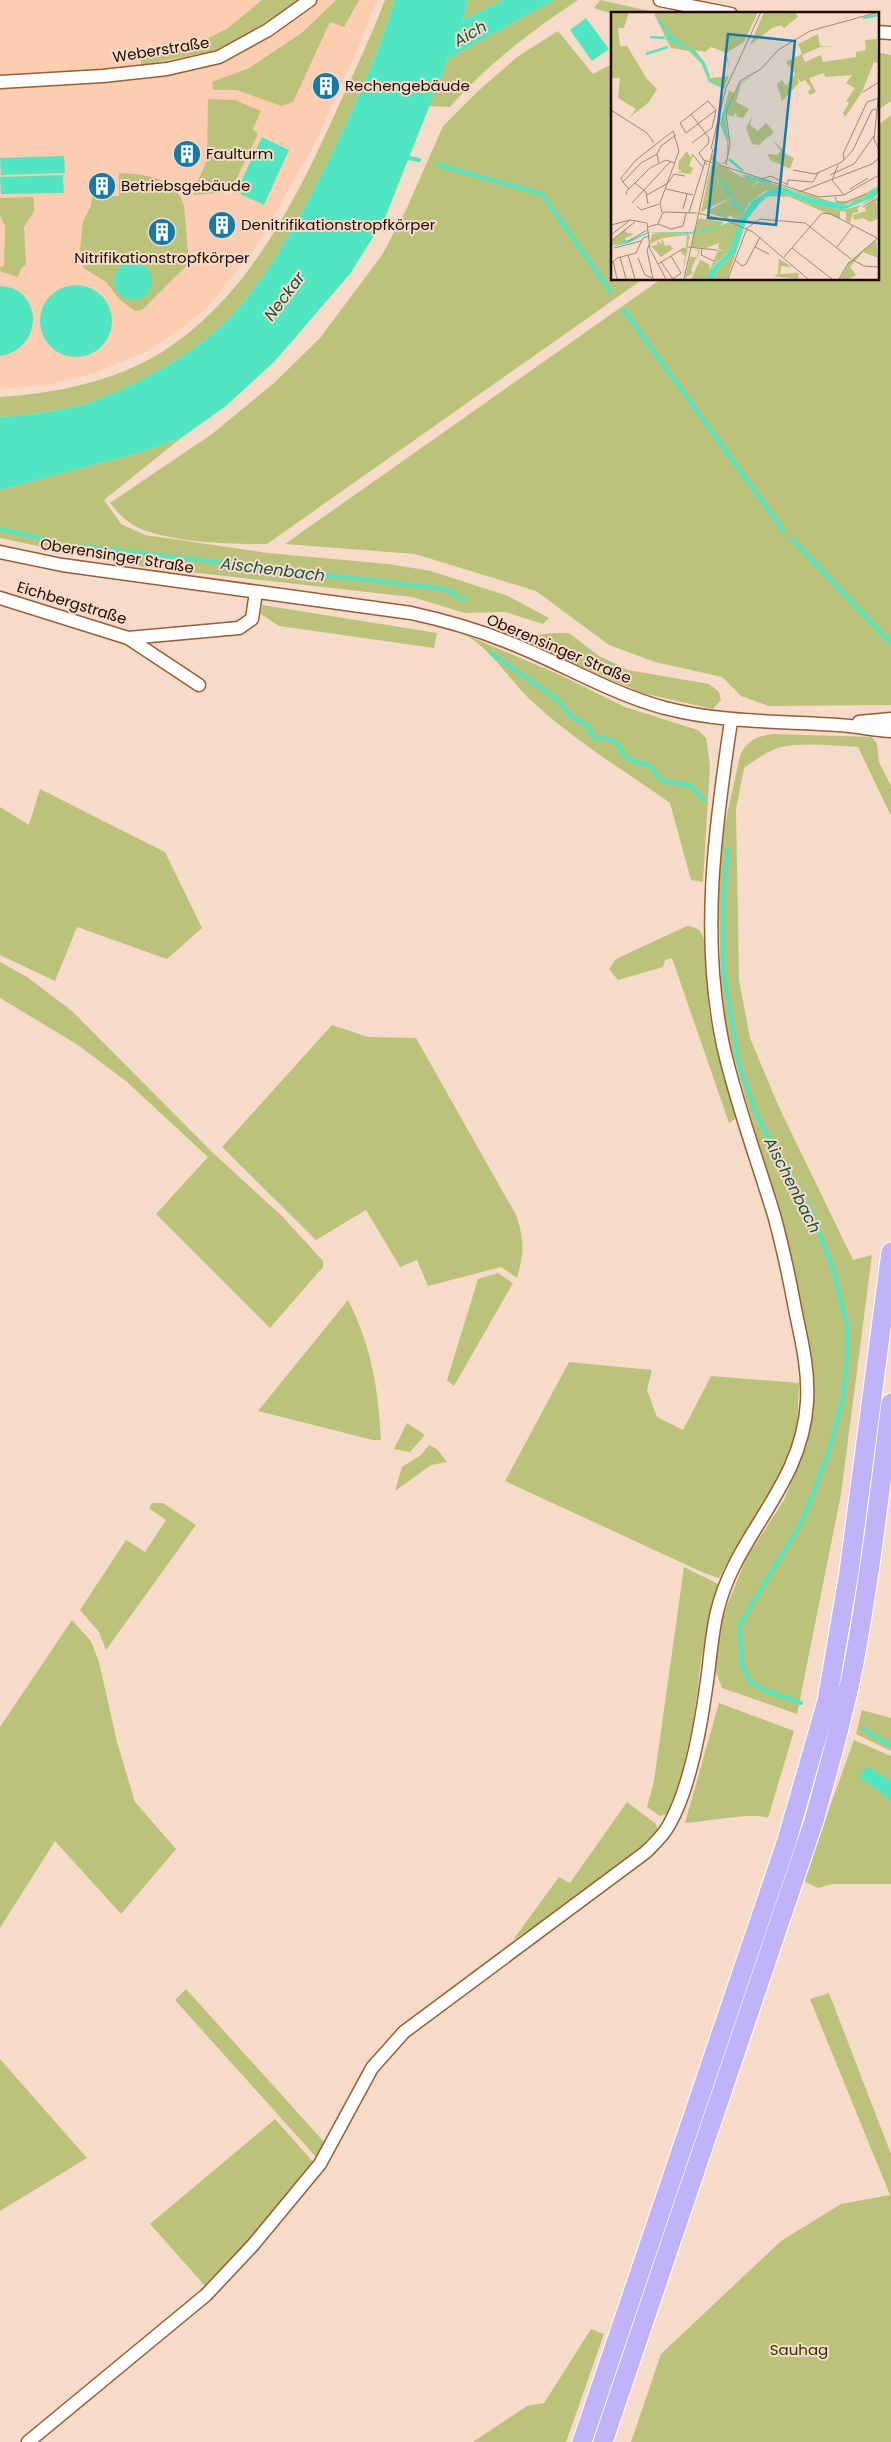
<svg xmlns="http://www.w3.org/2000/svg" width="891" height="2442" font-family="Poppins,sans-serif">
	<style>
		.built { fill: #fccdb0 }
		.green { fill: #bbc37a }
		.water { fill: #50e6c1 }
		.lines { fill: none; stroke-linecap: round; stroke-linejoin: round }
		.stream { stroke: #50e6c1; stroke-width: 4 }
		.minor-casing { stroke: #9b5d32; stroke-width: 15 }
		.highway-casing { stroke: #fff; stroke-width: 21 }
		.minor { stroke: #fff; stroke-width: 12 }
		.highway { stroke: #c1b3f8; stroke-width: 19 }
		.labels { text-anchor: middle; stroke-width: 4; stroke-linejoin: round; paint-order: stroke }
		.street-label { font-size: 15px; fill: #210900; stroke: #f7dbc9 }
		.poi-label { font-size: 15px; fill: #210900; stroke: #f7dbc9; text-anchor: start }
		.park-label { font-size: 15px; fill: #2f3201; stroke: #f7dbc9 }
		.water-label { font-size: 16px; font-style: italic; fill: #135143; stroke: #f7dbc9 }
		.inset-river { fill: none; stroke: #50e6c1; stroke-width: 2.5 }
		.inset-road { fill: none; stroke: #a18779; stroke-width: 1 }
		.view { fill: #157ba6; fill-opacity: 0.15; stroke: #157ba6; stroke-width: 2.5 }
		.inset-edge { fill: none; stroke: #210900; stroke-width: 2.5 }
	</style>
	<rect width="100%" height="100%" fill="#f7dbc9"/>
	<path class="built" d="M0,0H377L361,41L316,141L258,244L209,305L181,329L146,352L94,373L47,385L0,389Z"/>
	<path class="green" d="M262,0H301L266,26L213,51L141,65V57L193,46L228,28Z
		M336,0H359L344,27L330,22L293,102L281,106L237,90H213L212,82L249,68L303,32Z
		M385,0H395C376,61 350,117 322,174C296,224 269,276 230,317C198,350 156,374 114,393C105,396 95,402 86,404C58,411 29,415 0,417V397C57,393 113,382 162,352C249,297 297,198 338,107C354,72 371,37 385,0Z
		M468,0H503L463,20Z
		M554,0H578C529,33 490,62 450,107L429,106L448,59Z
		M600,0L663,14H612L594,8Z
		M558,31L593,74L612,64V279H643L267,544C230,544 166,543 133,525C124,519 117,512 110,503L212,434L275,382L320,338L382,255L406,210L443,126L477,92L517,57Z
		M877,52L891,55V101L877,111Z
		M208,99L235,100L261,111L253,129L258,134L230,192L194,195V190L207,160Z
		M891,115V705L769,706L741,696L722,677L655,662L609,645L536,591L415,554L285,544L661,279H877V126Z
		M119,173C144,174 176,177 184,206L189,263L142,310L135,311L120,300L106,282L85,269L79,260L83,221L91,206L92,197L119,196Z
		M34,197V211L24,227L26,265L22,267L18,277L0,271V267L4,266L5,226L0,216V198Z
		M181,438L104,500L121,524L145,535L268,553L388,564L431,571L508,596L549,618L543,624L505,612L465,613L412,597L128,565L0,538V490L142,452Z
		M262,605L437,633L434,648L279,626L261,614Z
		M556,633H569L599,656L628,670L709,684L719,692L721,700L713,709L642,693L526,643L534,635Z
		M466,635L560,675L625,707L698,730L706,738L710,765L703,882L691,880L670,803C625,771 578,743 536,705C512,684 494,652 466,635Z
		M773,734L872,737L877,744L879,762L891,786V816L858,747C834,746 805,742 781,747C767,751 755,760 744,768L736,809L739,980L750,1038L778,1105L853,1260L872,1255L841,1494L797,1714L722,1688L715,1669L722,1618L746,1559L784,1500L807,1445L813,1406L812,1362L792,1261L728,1036L721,985L718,885L723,833L740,756C746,741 757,736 773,734Z
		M40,789L165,852L202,928L167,959L77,927L55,981L0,955V807L29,825Z
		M687,926C698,927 701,930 704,940L709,1012L717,1052L737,1118L729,1123L672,958L665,960L663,967L618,980L609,969L616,959Z
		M0,962L27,977L72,1011L213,1153L281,1215L323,1261V1267L270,1328L156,1214L208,1157L127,1082L78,1045L0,998Z
		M332,1025L368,1037L416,1038L516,1215C525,1241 524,1252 517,1278L501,1267L428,1286L417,1260L400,1267L366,1210L316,1240L222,1147Z
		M498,1273L513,1283L454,1386L447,1380L478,1279Z
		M348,1300C372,1348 378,1387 381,1440H373L258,1411Z
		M569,1362L652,1370L647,1390L657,1417L683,1430L711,1376L799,1383L797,1429L788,1460L765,1502L729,1559L719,1578L704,1573L505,1481Z
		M407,1423L425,1435L410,1452L394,1449Z
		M429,1445L437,1449L447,1462L431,1465L395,1491L402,1467L421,1455Z
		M152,1503H163L196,1525L106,1650L99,1632L80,1610L126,1540L145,1552L166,1520L149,1508Z
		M684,1567L718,1584L702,1655L693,1723L681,1778L667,1814L660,1816L647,1807L654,1781Z
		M72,1620L91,1641L99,1662L117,1742L135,1802L176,1849L121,1914L55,1841L0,1928V1727Z
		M719,1703L794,1731L768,1818C753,1812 704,1822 685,1823Z
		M862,1710L891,1718V1751L856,1734Z
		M854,1740L891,1756V1884H832L818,1888L803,1881Z
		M627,1802L656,1824L658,1831C616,1874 564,1908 513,1940L559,1877L570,1883Z
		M186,1989L325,2143L316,2157L175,2000Z
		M829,1993L891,2154V2442H631L661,2354L781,2241L841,2204L890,2195L810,1999Z
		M0,2059L87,2158L0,2211Z
		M275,2119L314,2163L242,2249L206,2287L150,2224Z
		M591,2329L604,2334L566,2442H473L527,2406L544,2403Z"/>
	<path class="water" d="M395,0H468L463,20L503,0H554L448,59L385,218L350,274L274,362L226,406L181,438L142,452L0,490V417C29,415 58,411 86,404C95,402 105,396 114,393C156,374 198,350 230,317C269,276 296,224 322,174C350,117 376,61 395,0Z
		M586,18L609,49L592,61L570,30Z
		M262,137L289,150L264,205L236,192Z
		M64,156L65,173L1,175L0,158Z
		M63,175L64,193L1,194L0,177Z
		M114 281a19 19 0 1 1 38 0a19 19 0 1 1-38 0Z
		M40 321a36 36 0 1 1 72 0a36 36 0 1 1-72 0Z
		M0,286C44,288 44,349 0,356Z
		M866,1766L891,1781V1800L859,1777Z"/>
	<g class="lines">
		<path class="stream" d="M404,157L419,160
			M438,165L542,194L611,292
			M624,310L784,531
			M0,529L55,542
			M792,539L891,643
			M79,546L444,589L465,600
			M491,653L558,700L572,717L588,726L594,738C626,738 612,747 631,760C636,764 644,762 650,766C654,768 658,777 662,781L690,785L704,800
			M728,849L724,897L723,966L739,1065L758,1118L813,1216L834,1272L847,1325V1357L843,1398L829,1451L802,1522L740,1624L742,1665L751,1682L766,1691L801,1703
			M863,1729L891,1746"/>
		<defs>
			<path id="minor" d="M660,0L731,14
				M877,32L891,33
				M0,82L103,76L167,69L219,57L268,30L310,0
				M0,552L62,565L411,613C443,620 475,629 505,641C560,662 609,693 665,708C723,723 780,721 838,725C856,726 873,730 891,731
				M0,598L128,638L239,628L252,619L256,592
				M128,638L199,685
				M859,722L891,719
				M28,2442L206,2295L253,2245L320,2164L372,2068L404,2032L646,1852C654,1844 663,1836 669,1825C690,1788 700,1731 706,1688C710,1663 711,1637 717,1612C735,1534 802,1488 807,1402C809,1372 802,1342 796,1314C790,1281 783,1248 774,1215C757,1159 736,1103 723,1045C700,937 715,828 731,721"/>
			<path id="highway" d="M582,2442L787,1840L827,1701L849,1572L891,1252
				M603,2442L814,1821C828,1769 844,1716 854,1663C870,1577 880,1490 891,1403"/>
		</defs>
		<use href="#minor" class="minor-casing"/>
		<use href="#highway" class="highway-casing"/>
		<use href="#minor" class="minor"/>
		<use href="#highway" class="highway"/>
	</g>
	<defs>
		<symbol id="building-disc" viewBox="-11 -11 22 22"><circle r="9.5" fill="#157ba6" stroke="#f7dbc9"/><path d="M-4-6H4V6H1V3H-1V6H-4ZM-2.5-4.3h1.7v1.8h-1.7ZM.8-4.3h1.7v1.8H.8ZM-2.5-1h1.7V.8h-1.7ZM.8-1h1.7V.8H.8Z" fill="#fff"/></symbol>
	</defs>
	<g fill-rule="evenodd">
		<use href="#building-disc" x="310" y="70" width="32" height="32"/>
		<use href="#building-disc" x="171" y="138" width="32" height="32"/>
		<use href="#building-disc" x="86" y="170" width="32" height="32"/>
		<use href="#building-disc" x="206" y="209" width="32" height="32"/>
		<use href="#building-disc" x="146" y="216" width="32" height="32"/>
	</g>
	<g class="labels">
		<g class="street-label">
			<text transform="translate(161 50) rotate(-9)" y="5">Weberstraße</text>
			<text transform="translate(117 556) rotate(9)" y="5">Oberensinger Straße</text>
			<text transform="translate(72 603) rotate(17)" y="5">Eichbergstraße</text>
			<text transform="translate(559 649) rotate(23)" y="5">Oberensinger Straße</text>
		</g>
		<g class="poi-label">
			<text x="345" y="91">Rechengebäude</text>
			<text x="206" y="159">Faulturm</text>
			<text x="121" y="191">Betriebsgebäude</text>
			<text x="241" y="230">Denitrifikationstropfkörper</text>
			<text x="162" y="263" text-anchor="middle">Nitrifikationstropfkörper</text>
		</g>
		<g class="park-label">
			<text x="799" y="2355">Sauhag</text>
		</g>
		<g class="water-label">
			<text transform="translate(470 33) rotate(-29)" y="6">Aich</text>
			<text transform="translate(284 296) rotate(-53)" y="6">Neckar</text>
			<text transform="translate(273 569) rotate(7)" y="6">Aischenbach</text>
			<text transform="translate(793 1185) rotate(63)" y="6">Aischenbach</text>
		</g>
	</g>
	<g transform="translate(611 12)">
		<rect width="268" height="268" fill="#f7dbc9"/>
		<path d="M0,0H18L13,16H7L9,34H16L36,67L46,77L38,90L18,106L25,97L7,86L9,66H0ZM42,0H147L133,30L115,41L119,56L113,40L100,35L94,40L84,38L93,50L99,66L118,64L113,77L98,70L90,51L78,39L60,36ZM153,0H184L187,5L173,16L170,13L161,16L139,33ZM207,22L209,34L224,35H209L191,43L194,50L210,43L212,50L245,45V40L255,38L254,28L266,27L267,51L263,50L251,80L234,105L232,101L238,91L235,89L244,76L235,71L241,63L214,65L213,61L198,66L205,80L199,83L197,80L200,76L194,68L190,70L186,66L188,71L171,89L166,72L171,68L175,74L184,62L175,50L191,42L187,32ZM141,63L130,72L125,90L138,97L132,106L126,105L125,100L122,104L115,103L129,71ZM118,78L124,82L114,101L118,136L117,145L115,150L113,152L105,151L102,145V150L100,147L101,144L103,143L106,150L112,151L116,146V129L109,112ZM141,105L139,113L147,119L155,111L163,120L158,125L174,139L173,141L183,146L179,157L159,148L157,142L166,143L170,139L158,124L148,133L141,132L135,116ZM76,139L79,145L82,143L78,154L82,156L80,162L64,160L71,159L67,157L68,149ZM100,153L112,154L129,164L147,170L138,176L149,170L137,167L129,162L222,190H239L267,174L248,189L232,193L199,186L181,178L154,179L158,176L138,191L131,205L122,209L130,203L123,207L120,203L116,205L119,208L95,200L125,183L90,200ZM267,181L263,187L246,196L248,200L242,201L239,211L235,209V200L229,199V207L179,185L158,184L146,193L133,214L147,190L161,182H176L200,192L232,198L250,193ZM267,186V190H262L267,191V207L259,210L252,206L243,208L242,203L255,199L254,195ZM88,206L113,210L109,214L119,211L100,217L83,220ZM130,208L120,237L102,254L96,267H80L89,248L85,246L80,258L82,261L74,266L79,245H86L87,239L83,237L89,238L86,246L99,253L98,260L107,238L116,239L107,237L108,231L95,236L80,235L82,221ZM14,217L16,221L24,222L14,226L16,230L36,220L15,231L0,233V229ZM133,217L116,267H102L108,256L122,243ZM40,220L77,222L78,224L79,223L71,267L74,244L69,239L75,235L76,223L51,226L54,234L59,233L62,237L50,245L40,234L46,233L47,229L50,232L51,226L39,232L41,222H47ZM265,228L267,246L252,240L239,255L245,263L238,267H229L239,249ZM168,247L181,255L170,254L169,262L188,261L187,267L163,264L167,262Z" fill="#bbc37a"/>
		<path d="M267,174V181L261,186L232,198L200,192L176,182L154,185L136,207L124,241L108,256L102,267H96L100,257L118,239L129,208L100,218L79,222L40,220L17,231L0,235L37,220H80L109,214L131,205L140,190L158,178L174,176L199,186L237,193L252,186Z" fill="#50e6c1"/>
		<path class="inset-river" d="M252,6L268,3M47,7L61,26L81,38L92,50L98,65M39,25L54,26M55,26L76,35M35,42L57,35M98,67L113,76M117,127L111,107L119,88M118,147L132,159M134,164L160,171M110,167L120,185M121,186L125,194L133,197"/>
		<path class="inset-road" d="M268,78L263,127L268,138M252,80L268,70M97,89L105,98L75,121L69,111ZM0,98L36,121L43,131M80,102L98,126L97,132L88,141L96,153M81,131L101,116L105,98M100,137L115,76L150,0M81,142L92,155M93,148L208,185L233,183L268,163M233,148L232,142L256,90L268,86M48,151L46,142L50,134L65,123M115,153L119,132L115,101L129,69L150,57L167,38L199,19L268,0M227,153L221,168L233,183M182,158L204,162L231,150L242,138L261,98L265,97M219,163L243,152L263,124M150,167L160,164L177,173M12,170L10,166L25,148L62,119L68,139L49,191L51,200M24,171L35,180L37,192M176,172L177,168L202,170L207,161M18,177L12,170L30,151L46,142M55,177L82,183M239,177L257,166M188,180L261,152L268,146M16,183L15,180L39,156L55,148L64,151M36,183L57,171L63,162L74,164M224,185L226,190H235L255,182M21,191L59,150M26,194L30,198L48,192M252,195L268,185M72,197L76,182M78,200L94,150M87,201L117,209L142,220L197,267M47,212L60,217L72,214L75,201M0,213L19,208M37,215L47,212L52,200L86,201M0,223L19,208L36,211L39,237L55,267M0,229L24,210M16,230L36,218M38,233L36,238L42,267M77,235L106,238M144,235L158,242M226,235L242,214M3,236L30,229M181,236L221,267M91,237L90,243L103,249M17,243L24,267M60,244L70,261L62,267M9,245L15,267M173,245L211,201L220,202L266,226M27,246L34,263L41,266M124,248L131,254L135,252L149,225M242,248L253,254L267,255M2,249L6,267M50,250L62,267M238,251L268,225M0,252L6,246L25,241L32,226L39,224M47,252L73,236M73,267L102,137M117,267L136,216L149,207L194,211L240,247M228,267L238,250"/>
		<path class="view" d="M117,22L184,29L165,213L97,206Z"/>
		<rect width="268" height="268" class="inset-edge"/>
	</g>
</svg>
